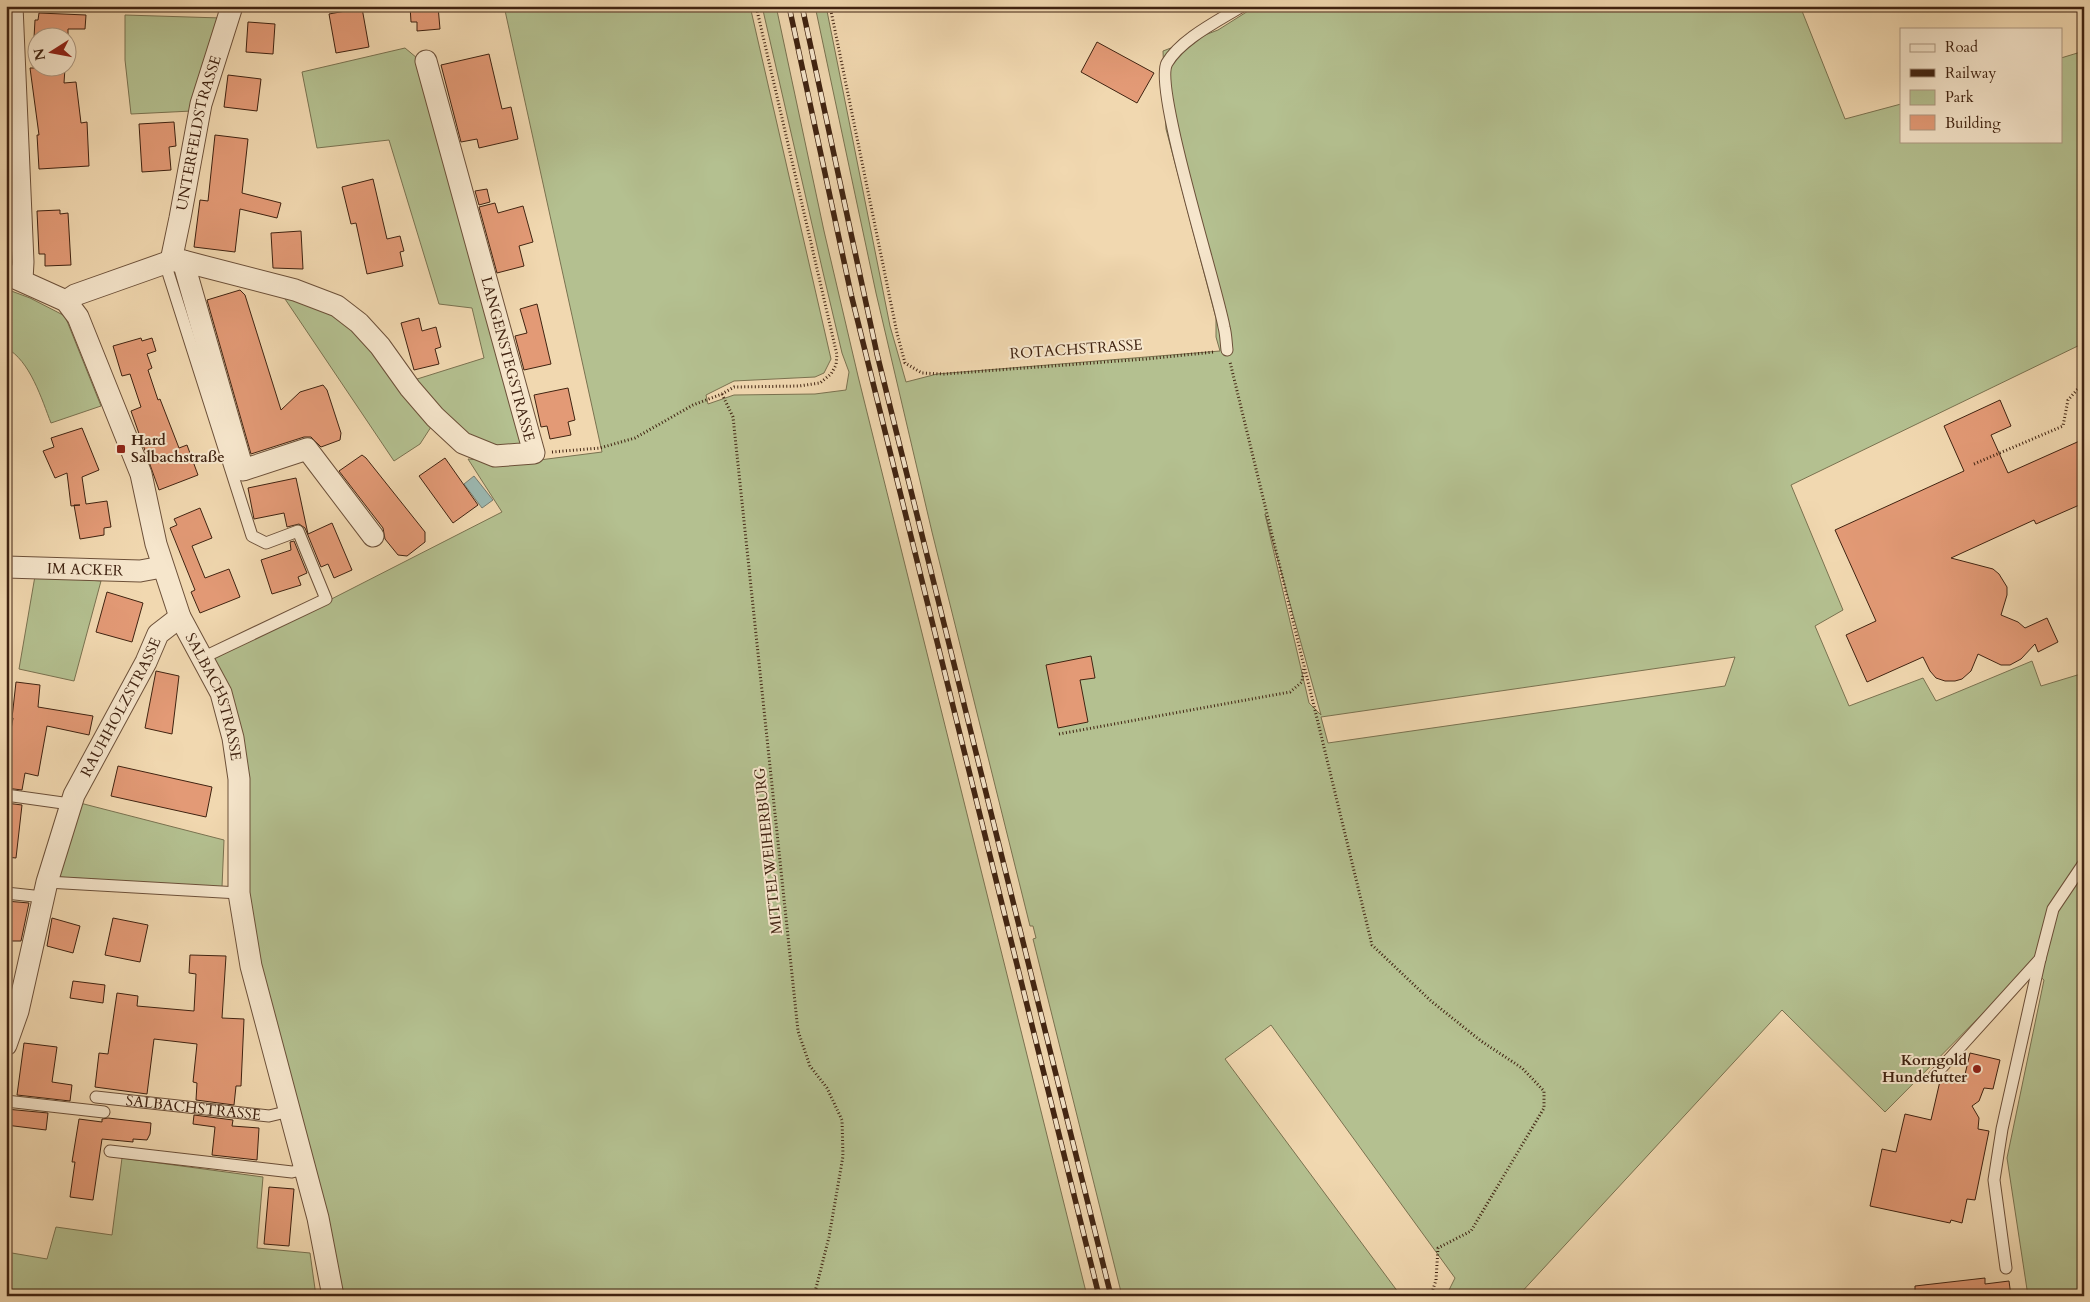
<svg xmlns="http://www.w3.org/2000/svg" width="2090" height="1302" font-family="Cardo,serif">
	<style>
		.green { fill: #b4c090; stroke: #7a7250; fill-rule: evenodd }
		.water { fill: #9cb9b2; stroke: #777d72 }
		.building { fill: #e39a76; stroke: #402311 }
		.lines { fill: none; stroke-linecap: round; stroke-linejoin: round }
		.lane-casing { stroke: #6c5039; stroke-width: 13 }
		.street-casing { stroke: #6c5039; stroke-width: 23 }
		.path { stroke: #402311; stroke-width: 3; stroke-dasharray: 1 2.5; stroke-linecap: butt }
		.lane { stroke: #f6e6cc; stroke-width: 11 }
		.street { stroke: #f6e6cc; stroke-width: 21 }
		.rail-casing { stroke: #402311; stroke-width: 5.5 }
		.rail { stroke: #f6e6cc; stroke-width: 4; stroke-dasharray: 11; stroke-linecap: butt }
		.poi-dot { fill: #8f2418; stroke: #f6e6cc; stroke-width: 2 }
		.labels { text-anchor: middle; stroke-width: 4; stroke-linejoin: round; paint-order: stroke }
		.street-label { font-size: 15px; fill: #402311; stroke: #f6e6cc }
		.poi-label { font-size: 15px; font-weight: bold; fill: #402311; stroke: #f6e6cc; text-anchor: start }
	</style>
	<rect width="100%" height="100%" fill="#f1d8b0"/>
	<filter id="stains"><feTurbulence type="fractalNoise" baseFrequency=".004" numOctaves="4"/><feColorMatrix values="0 0 0 0 .2 0 0 0 0 .09 0 0 0 0 .02 0 0 0 .5 -.17"/></filter>
	<radialGradient id="worn" r=".72"><stop offset=".6" stop-color="#630" stop-opacity="0"/><stop offset="1" stop-color="#630" stop-opacity=".3"/></radialGradient>
	<path class="green" d="M504,6H750L831,359L824,373L815,377L734,381L706,395L708,404L734,395L815,394L846,390L849,372L842,353L822,268L762,6H776L824,231L858,376L1087,1296H339L247,904L212,660L502,512L468,459L516,463L602,452Z
		M815,6H826L890,326L906,382L937,374L1220,351L1216,337V318L1166,129L1163,51L1218,30L1256,6H1800L1845,119L1901,104V141H2061V58L2084,51V343L1791,485L1843,610L1815,626L1849,706L1923,678L1936,701L2032,661L2041,686L2084,673V1296H2028L2007,1158L2044,980L2029,967L1885,1112L1782,1010L1518,1296H1446L1455,1278L1271,1025L1225,1059L1401,1296H1122L1033,939L1036,938L1033,926H1030L932,532L876,293ZM1265,514L1321,715L1309,703ZM1735,657L1725,686L1328,743L1321,717Z
		M125,15L221,18L192,111L131,114L125,60Z
		M405,48L417,58L522,444L493,449L468,438L414,380L484,358L472,308L439,304L389,140L317,148L302,72Z
		M6,289L30,298L65,316L101,406L51,423C42,400 30,360 6,348Z
		M281,293L345,317L431,427L420,444L394,461Z
		M35,576L101,581L74,681L19,669Z
		M80,803L224,840L222,887L58,877Z
		M122,1158L263,1177L257,1248L310,1253L316,1296H6V1252L47,1259L56,1227L112,1235Z"/>
	<path class="water" d="M474,476L493,500L482,508L464,484Z"/>
	<path class="building" d="M410,6H438L440,29L417,31V22H411Z
		M362,8L369,47L336,53L329,14Z
		M39,13L86,15L85,29H68V38H34L35,20H38Z
		M248,22L275,24L273,54L246,52Z
		M1097,42L1154,73L1137,103L1081,72Z
		M489,54L502,109L511,107L518,139L479,148L477,139L461,142L441,65Z
		M30,68H65L64,83L76,82L81,123L87,122L89,166L39,169L37,135H39Z
		M228,75L261,79L257,111L224,107Z
		M174,122L176,146L169,147L171,170L142,172L139,124Z
		M215,135L248,139L242,193L281,203L277,218L240,209L235,252L194,247L200,200L208,201Z
		M373,179L387,239L400,236L404,251L400,252L403,266L367,274L356,223L351,224L342,187Z
		M487,189L490,202L479,205L475,191Z
		M495,203L498,213L523,206L533,242L519,246L524,266L497,273L479,207Z
		M60,210V214L68,213L71,265L45,266V254H39L37,211Z
		M301,231L303,269L273,268L271,233Z
		M240,290L245,295L281,410L300,392L323,385L327,390L341,433L340,440L321,447L311,437H304L251,454L207,300Z
		M537,304L551,364L524,370L515,336L527,333L520,309Z
		M419,318L422,331L436,327L441,347L435,349L439,364L414,370L401,323Z
		M141,338L142,341L152,338L156,351L147,354L152,368L148,370L158,400L160,399L179,448L187,445L198,475L159,490L131,411L141,407L130,374L122,376L113,346Z
		M568,388L575,420L568,422L571,435L550,439L547,426L541,427L534,395Z
		M2000,400L2011,426L1991,435L2008,473L2084,439V503L2036,524L2034,520L1951,558L1993,569L1999,574L2007,587V595L2001,615L2018,622L2025,628L2047,618L2058,642L2038,652L2035,644L2021,659L2010,665H2001L1978,654L1971,671L1962,679L1955,681H1945L1936,678L1930,671L1923,657L1867,682L1846,635L1876,621L1835,530L1964,471L1944,426Z
		M82,428L99,470L82,477L86,504L107,501L111,527L104,528V535L80,539L74,505H80L71,506L67,473L55,478L43,451L54,447L51,438Z
		M362,455L366,458L425,532V542L407,556L398,555L385,539L383,528L339,471Z
		M445,458L478,505L453,523L419,476Z
		M296,478L308,534L332,523L352,570L334,578L328,564L321,567L305,528L299,524L287,527L284,513L254,519L248,488Z
		M200,508L212,538L192,546L205,578L229,569L240,597L200,613L191,592L195,590L170,528L177,525L174,519Z
		M294,541L307,573L298,577L301,585L272,594L261,560L291,550L290,542Z
		M107,592L143,603L132,642L96,632Z
		M1091,656L1095,678L1080,680L1088,722L1058,728L1046,665Z
		M156,671L179,676L172,734L145,728Z
		M16,682L40,685L38,707L93,716L89,735L47,726L38,776L25,773L22,790L6,788V759L13,718H12Z
		M118,766L212,787L206,817L111,796Z
		M6,803L22,805L16,858L6,857Z
		M6,901L29,903L21,941H6Z
		M52,918L80,926L73,953L47,946Z
		M113,918L148,925L140,962L105,955Z
		M190,955L226,956L222,1018L244,1019L241,1086H236L234,1105L196,1100L197,1083L193,1082L197,1044L154,1039L147,1094L95,1087L99,1053L108,1054L117,993L138,996L137,1006L194,1011L196,974L189,973Z
		M73,981L105,985L103,1003L70,998Z
		M24,1043L57,1047L52,1082L72,1085L70,1101L17,1095Z
		M1970,1053L2000,1060L1993,1089L1984,1088L1979,1101L1972,1106L1979,1118L1978,1129L1989,1131L1975,1200L1967,1199L1962,1223L1951,1220L1950,1223L1870,1206L1882,1149L1896,1152L1905,1114L1931,1120L1940,1081L1942,1078L1963,1083Z
		M6,1109L48,1113L46,1130L6,1125Z
		M194,1115L233,1120L232,1126L259,1128L257,1160L212,1155L215,1127L193,1124Z
		M108,1118L151,1123L150,1134L147,1140L133,1139V1142L102,1139L93,1200L70,1197L75,1162H72L79,1119L102,1122V1119Z
		M269,1187L294,1189L289,1246L264,1244Z
		M1985,1278V1284L2009,1281L2011,1296H1915V1286Z"/>
	<g class="lines">
		<defs>
			<g id="lane">
				<path d="M165,263L252,536L266,543L298,531L326,599L202,658"/>
				<path d="M1227,350C1226,342 1226,334 1224,327C1217,287 1153,87 1167,63C1181,39 1218,21 1242,6"/>
				<path d="M6,795L70,804"/>
				<path d="M47,882L239,893"/>
				<path d="M6,893L43,897"/>
				<path d="M1934,1076L2040,959L2053,909L2084,863"/>
				<path id="s1" d="M96,1097L269,1116L290,1111"/>
				<path d="M6,1101L104,1112"/>
				<path d="M110,1151L292,1172L305,1169"/>
				<path d="M2006,1268L1994,1180L2002,1129L2040,959"/>
			</g>
			<g id="street">
				<path d="M12,6L23,262L22,280"/>
				<path id="s2" d="M171,261L180,218L201,104L232,6"/>
				<path d="M183,261L243,470L307,449L373,536"/>
				<path id="s3" d="M6,274L66,301L78,317L141,474L156,544L180,617L221,693L233,738L239,779V893L251,966L318,1218L333,1296"/>
				<path d="M66,301L75,295L171,261H183L295,290L337,306L359,323L380,346L410,388L435,417L463,443L495,456L534,453L426,61"/>
				<path id="s4" d="M6,567L140,571L162,567"/>
				<path id="s5" d="M6,1045L18,1011L47,882L74,795L146,662L158,634L180,617"/>
			</g>
		</defs>
		<use href="#lane" class="lane-casing"/>
		<use href="#street" class="street-casing"/>
		<path class="path" d="M830,6L897,333L905,363L922,373L944,374L1146,359L1214,352
			M2081,6L2084,22
			M722,394L733,417L798,1031L810,1066L827,1088L842,1120L843,1156L829,1237L814,1296
			M552,452L600,448L635,438L693,405L722,394L734,387L799,386L820,383L831,374L836,365L837,355L756,6
			M1974,464L2063,426L2068,400L2084,382
			M1305,669L1372,945L1431,1001L1481,1041L1522,1068L1544,1091V1108L1471,1231L1438,1248L1436,1280L1431,1296
			M1059,734L1290,692L1302,682L1304,666L1230,362"/>
		<use href="#lane" class="lane"/>
		<use href="#street" class="street"/>
		<defs>
			<path id="rail" d="M789,6L851,294L1099,1296
				M802,6L877,354L1111,1296"/>
		</defs>
		<use href="#rail" class="rail-casing"/>
		<use href="#rail" class="rail"/>
	</g>
	<g class="poi-dot">
		<rect x="116" y="444" width="10" height="10" rx="2.5"/>
		<circle cx="1977" cy="1069" r="5"/>
	</g>
	<g class="labels">
		<g class="street-label">
			<text dy="5" stroke="none"><textPath href="#s2" startOffset="131">UNTERFELDSTRASSE</textPath></text>
			<text transform="translate(1076 349) rotate(-4)" y="5">ROTACHSTRASSE</text>
			<text transform="translate(508 359) rotate(75)" y="5">LANGENSTEGSTRASSE</text>
			<text dy="5" stroke="none"><textPath href="#s4" startOffset="79">IM ACKER</textPath></text>
			<text dy="5" stroke="none"><textPath href="#s3" startOffset="491">SALBACHSTRASSE</textPath></text>
			<text dy="5" stroke="none"><textPath href="#s5" startOffset="359">RAUHHOLZSTRASSE</textPath></text>
			<text transform="translate(768 851) rotate(-96)" y="5">MITTELWEIHERBURG</text>
			<text dy="5" stroke="none"><textPath href="#s1" startOffset="98">SALBACHSTRASSE</textPath></text>
		</g>
		<g class="poi-label">
			<text x="131" y="445">Hard<tspan x="131" dy="17">Salbachstraße</tspan></text>
			<text x="1967" y="1065" text-anchor="end">Korngold<tspan x="1967" dy="17">Hundefutter</tspan></text>
		</g>
	</g>
	<rect width="2090" height="1302" fill="none" stroke="#f1d8b0" stroke-width="25"/>
	<rect x="8" y="8" width="2075" height="1287" fill="none" stroke="#402311" stroke-width="2.5"/>
	<rect x="12" y="12" width="2065" height="1277" fill="none" stroke="#402311"/>
	<rect x="1900" y="28" width="162" height="115" fill="#f6e6cc" stroke="#ad9881"/>
	<rect x="1910" y="44" width="25" height="8" fill="#f6e6cc" stroke="#ad9881"/>
	<text x="1945" y="52" font-size="15" fill="#402311">Road</text>
	<rect x="1910" y="69" width="25" height="8" fill="#402311" stroke="#ad9881"/>
	<text x="1945" y="78" font-size="15" fill="#402311">Railway</text>
	<rect x="1910" y="90" width="25" height="15" fill="#b4c090" stroke="#ad9881"/>
	<text x="1945" y="102" font-size="15" fill="#402311">Park</text>
	<rect x="1910" y="115" width="25" height="15" fill="#e39a76" stroke="#ad9881"/>
	<text x="1945" y="128" font-size="15" fill="#402311">Building</text>
	<g transform="translate(52 52) rotate(259)"><circle r="24" fill="#f6e6cc" stroke="#ad9881"/>
	<path d="M0-4L9 19L0 12L-9 19Z" fill="#8f2418"/>
	<text y="-8" font-size="14" font-weight="bold" text-anchor="middle" fill="#402311">N</text>
	</g>
	<rect width="100%" height="100%" filter="url(#stains)"/>
	<rect width="100%" height="100%" fill="url(#worn)"/>
</svg>
